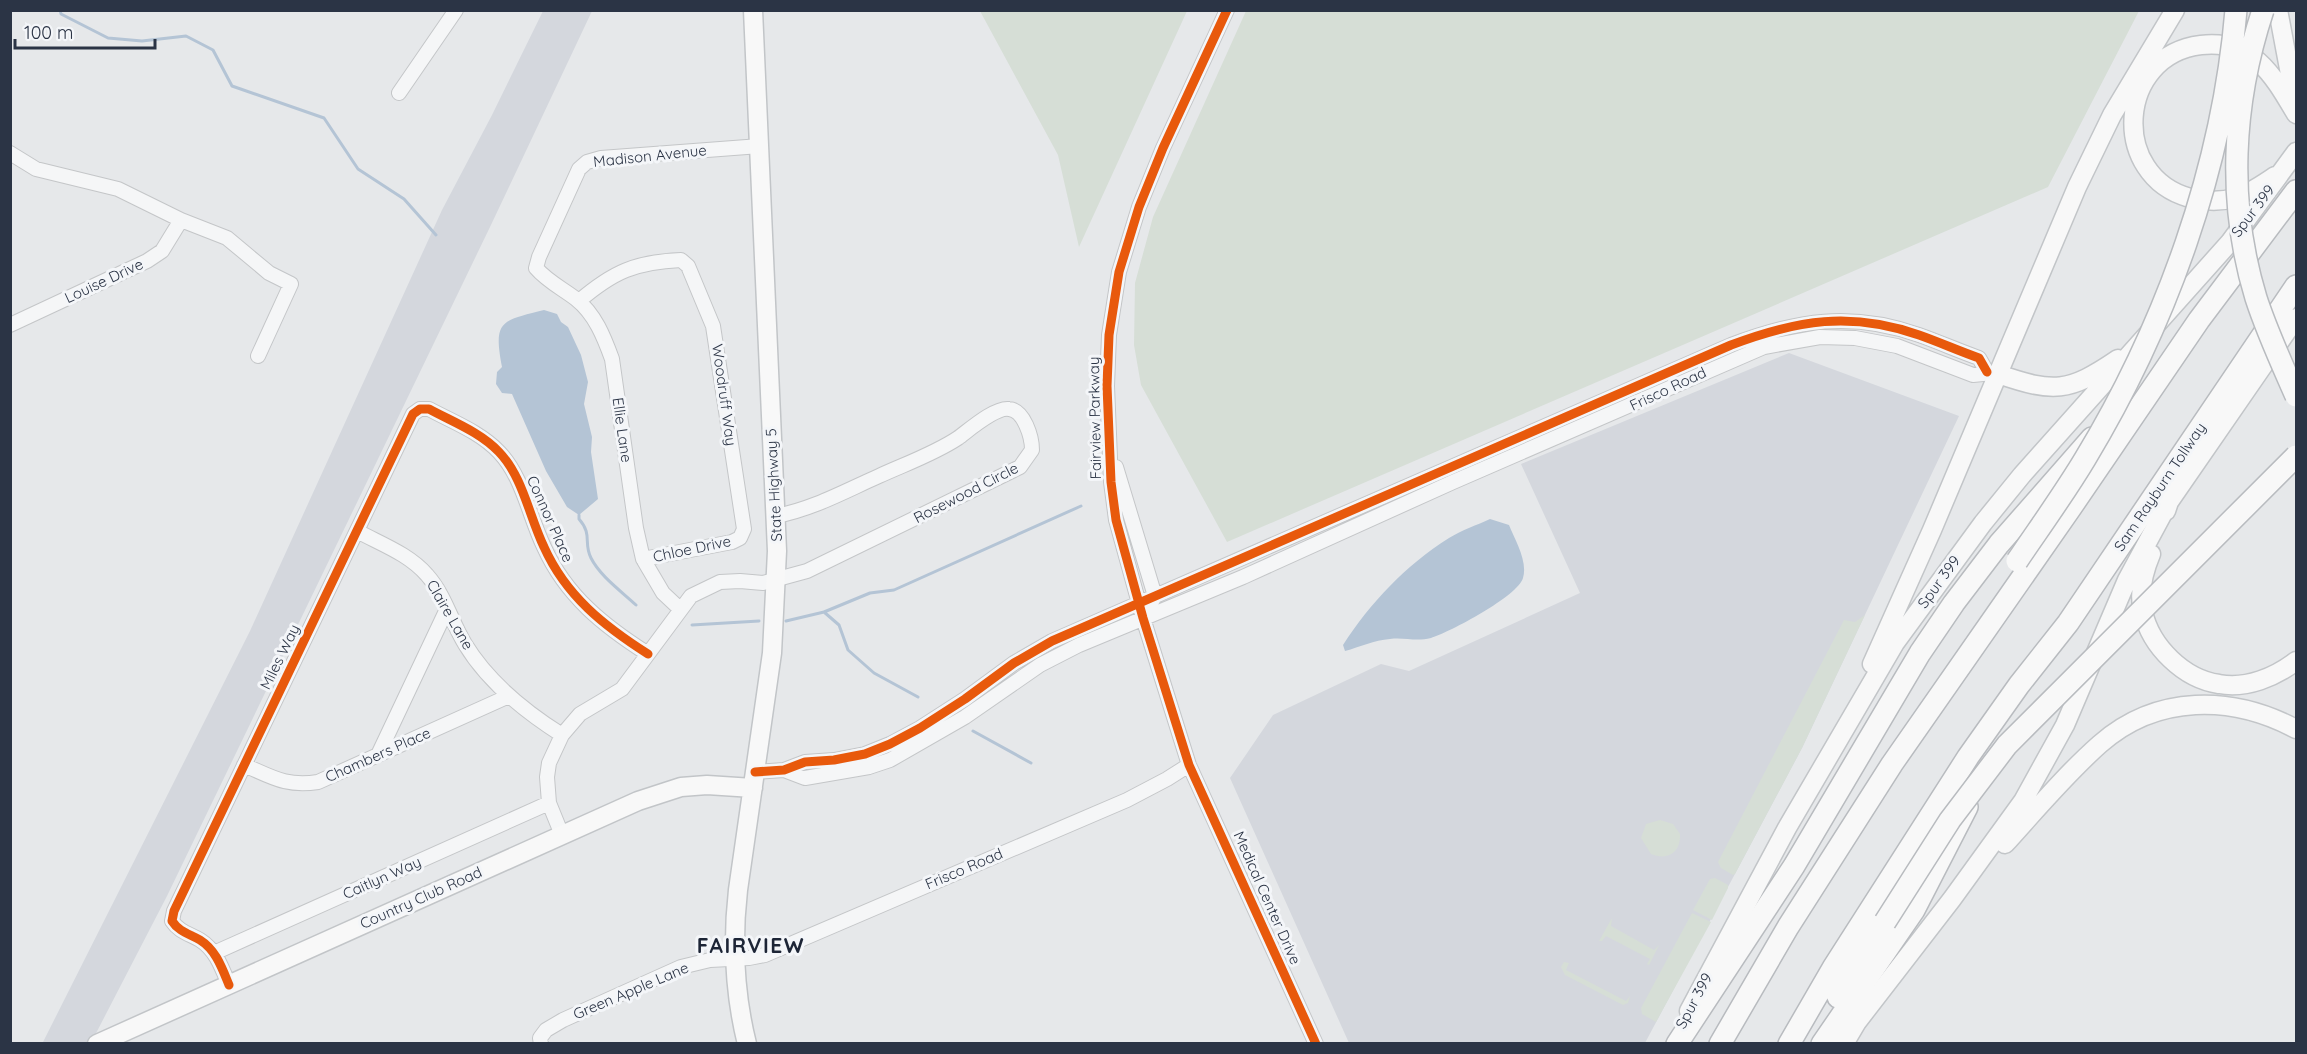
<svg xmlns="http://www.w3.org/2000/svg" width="2307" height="1054" font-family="Quicksand,sans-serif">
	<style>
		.built { fill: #d4d7dd }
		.green { fill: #d6ded6 }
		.water { fill: #b4c4d5 }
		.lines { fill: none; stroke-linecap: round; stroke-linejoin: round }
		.stream { stroke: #b4c4d5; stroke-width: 3 }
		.minor-casing { stroke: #c4c6c8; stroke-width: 16 }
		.major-casing { stroke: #c2c5c8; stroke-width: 21 }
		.highway-casing { stroke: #b8bbbf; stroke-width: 24 }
		.minor { stroke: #f5f6f7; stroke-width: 14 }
		.major { stroke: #f8f8f8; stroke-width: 18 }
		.highway { stroke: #f8f8f8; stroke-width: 21 }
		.highway-bridge-casing { stroke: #b8bbbf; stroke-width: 24; stroke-linecap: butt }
		.highway-bridge { stroke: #f8f8f8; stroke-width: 21 }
		.cycleway-casing { stroke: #f4f6f9; stroke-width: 13 }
		.cycleway { stroke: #e8590c; stroke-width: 9 }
		.labels { text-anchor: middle; stroke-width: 6; stroke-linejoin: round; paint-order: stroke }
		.street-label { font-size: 15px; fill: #2b3445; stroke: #f4f6f9 }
		.district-label { font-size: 21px; font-weight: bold; letter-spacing: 1.5px; fill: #1d2536; stroke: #f4f6f9 }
	</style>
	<rect width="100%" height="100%" fill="#e6e8ea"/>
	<path class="built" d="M543,11H592L490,227L167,896L92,1041L85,1043L42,1044L250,631L442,210L492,115Z
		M1789,353L1959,416L1802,748L1645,1043H1349L1230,778L1273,715L1381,664L1409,671L1580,593L1521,464Z"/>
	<path class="green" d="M980,11H1187L1079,247L1058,155Z
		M1246,11V10L2139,11L2048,187L1227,542L1141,385L1134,345L1135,283L1153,217Z
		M1865,615L1802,748L1735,874L1733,875L1721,868L1718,862L1844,620L1855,622Z
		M1660,820L1673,824L1680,834C1681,852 1668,861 1651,854L1641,838L1646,824Z
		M1715,878L1728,885V888L1712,920L1693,910L1710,879Z
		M1692,913L1711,922L1656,1022L1642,1014L1641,1008Z
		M1612,918L1611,926L1654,950L1659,945L1649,965L1647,964L1650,959L1606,936L1602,941H1599Z
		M1564,962L1569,963L1566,970L1626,1001L1630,996L1628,1003L1623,1005L1565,975L1561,967Z"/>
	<path class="water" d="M544,310L557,314L561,322L568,327L581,355L588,382L584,404L592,437L591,452L598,499L579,515L567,507L546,471L512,394L502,393L496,384L497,372L502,367C493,320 501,321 544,310Z
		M1490,519L1509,525C1515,540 1528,561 1523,578C1518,596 1450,632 1431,638C1416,642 1404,637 1390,639C1374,640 1360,647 1345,651L1343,645C1371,602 1405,566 1449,538C1462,530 1477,525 1490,519Z"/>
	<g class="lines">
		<path class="stream" d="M60,10L61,14L108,38L142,41L186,36L213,50L232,86L324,118L358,169L404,199L436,235
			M579,515V519C593,535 583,542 591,558C600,576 621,591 636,605
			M824,612L870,593L894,590L1081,506
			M786,621L824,612L839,625L848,650L874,673L918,697
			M692,625L759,621
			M973,731L1031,763"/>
		<defs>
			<path id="minor" d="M1227,10L1163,148L1139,207L1119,272L1109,335L1107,386L1111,482L1116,520L1143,618L1189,765L1316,1044
				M399,93L456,10
				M10,153L36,169L118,189L181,220L227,238L269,273L291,284L258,356
				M579,301C613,272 635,262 681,260L688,266L713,326L744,529L740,538L732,542L643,559
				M10,325L147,261L162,251L181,220
				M1116,467L1155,596L1151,603
				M357,531C381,544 409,554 427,575C445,595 451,621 465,644C488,682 524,711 562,735
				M680,609L663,593L643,559L636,528L612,359C604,337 595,314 576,299C563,289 547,281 536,268L539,257L579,169L587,162L601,158L760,146
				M378,755L447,609
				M244,765C272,777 286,787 318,782L509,696
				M784,770L805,778L869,767L890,760L965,717L1040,665L1079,645L1243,577L1453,482L1764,347L1820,337L1855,338L1897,346L1973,375L1993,373
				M755,772L784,770L805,762L834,760L865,754L890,744L920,728L965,699L1014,663L1052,641L1731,345C1797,320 1851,311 1919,335C1939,342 1959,351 1979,358L1987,372
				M562,835L549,803L547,777L549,763L562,735L580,714L622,689L691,596L720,582L740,581L763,583L807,571L1020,467L1032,450C1032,437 1024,410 1009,409C995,407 969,430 958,438C934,454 905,464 879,476C845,491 813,509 776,516
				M214,953L549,803
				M229,985C222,968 216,950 200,940C190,934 179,932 172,921L174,911L413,414L420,409H429C453,422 480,432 499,452C523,477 529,516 544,547C566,596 604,626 648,654
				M541,1044L540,1038L546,1030L563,1020L681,967L710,960L749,958L765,955L1127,800L1167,779L1189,765"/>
			<path id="major" d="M2278,10L2296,106
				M2275,176C2263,184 2249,194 2235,198C2220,202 2204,201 2190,198C2109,176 2117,55 2201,45C2253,39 2273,75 2296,114
				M1998,374C2054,393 2068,393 2118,359
				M2166,511L2169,502L2296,318
				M2151,554C2143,573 2138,592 2143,612C2151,647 2184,679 2219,684C2247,689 2275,677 2296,661
				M1872,664L1932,530L2077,187L2112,115L2175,10
				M2005,844C2036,810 2066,774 2100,744C2157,694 2232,695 2296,729
				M1689,1011L1787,828L1895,643L1983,523L2022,475L2230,242L2296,152
				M97,1044L638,801L681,787L707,785L753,788
				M747,1044C734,992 732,943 738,890L772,653L777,551L753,10
				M1844,1044L1857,1022L1952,899L2023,801L2065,725L2127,580L2169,502"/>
			<path id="highway" d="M1838,997L1885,922
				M1677,1044L1794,866L1920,653L1954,603L1999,544L2092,438
				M1720,1044L1788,927L1892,764L2070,509L2199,320L2296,191
				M1789,1044L1833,968L1968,757L2019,685L2068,623L2296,286
				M1822,1044L1914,910L1967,807"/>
		</defs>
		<use href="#minor" class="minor-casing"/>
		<use href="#major" class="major-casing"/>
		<use href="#highway" class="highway-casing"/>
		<use href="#minor" class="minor"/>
		<use href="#major" class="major"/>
		<use href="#highway" class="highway"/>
		<defs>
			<path id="highway-bridge" d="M2263,10C2232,104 2227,203 2256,298C2267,332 2282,364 2296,396
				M2017,561C2040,527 2064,494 2085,459C2166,325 2223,167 2236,10
				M1885,922L1950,820L2007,745L2296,456"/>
		</defs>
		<use href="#highway-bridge" class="highway-bridge-casing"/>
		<use href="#highway-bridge" class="highway-bridge"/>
		<defs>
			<path id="cycleway" d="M1227,10L1163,148L1139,207L1119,272L1109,335L1107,386L1111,482L1116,520L1143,618L1189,765L1316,1044
				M755,772L784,770L805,762L834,760L865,754L890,744L920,728L965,699L1014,663L1052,641L1731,345C1797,320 1851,311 1919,335C1939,342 1959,351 1979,358L1987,372
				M229,985C222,968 216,950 200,940C190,934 179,932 172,921L174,911L413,414L420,409H429C453,422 480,432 499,452C523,477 529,516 544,547C566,596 604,626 648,654"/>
		</defs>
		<use href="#cycleway" class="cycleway-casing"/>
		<use href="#cycleway" class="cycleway"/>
	</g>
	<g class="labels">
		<g class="street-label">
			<text transform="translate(650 156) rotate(-6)" y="5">Madison Avenue</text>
			<text transform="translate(2253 211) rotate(-53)" y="5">Spur 399</text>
			<text transform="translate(104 281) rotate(-25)" y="5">Louise Drive</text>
			<text transform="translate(1668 389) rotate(-25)" y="5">Frisco Road</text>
			<text transform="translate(724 395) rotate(82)" y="5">Woodruff Way</text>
			<text transform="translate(1095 418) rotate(-91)" y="5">Fairview Parkway</text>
			<text transform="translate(622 430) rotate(82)" y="5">Ellie Lane</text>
			<text transform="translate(774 485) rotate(-93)" y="5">State Highway 5</text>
			<text transform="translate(2160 487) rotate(-56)" y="5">Sam Rayburn Tollway</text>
			<text transform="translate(966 493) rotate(-27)" y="5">Rosewood Circle</text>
			<text transform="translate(550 519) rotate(66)" y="5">Connor Place</text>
			<text transform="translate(692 549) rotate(-12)" y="5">Chloe Drive</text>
			<text transform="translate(1939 582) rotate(-54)" y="5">Spur 399</text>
			<text transform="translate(450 615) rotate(60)" y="5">Claire Lane</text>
			<text transform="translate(280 657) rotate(-64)" y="5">Miles Way</text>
			<text transform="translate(378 755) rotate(-24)" y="5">Chambers Place</text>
			<text transform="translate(964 869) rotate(-23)" y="5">Frisco Road</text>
			<text transform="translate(382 878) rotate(-24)" y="5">Caitlyn Way</text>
			<text transform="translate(421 898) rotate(-24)" y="5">Country Club Road</text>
			<text transform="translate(1267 898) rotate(66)" y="5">Medical Center Drive</text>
			<text transform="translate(631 991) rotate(-23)" y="5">Green Apple Lane</text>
			<text transform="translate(1694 1001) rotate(-62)" y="5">Spur 399</text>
		</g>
		<g class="district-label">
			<text x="751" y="953">FAIRVIEW</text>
		</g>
	</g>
	<rect width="2307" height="1054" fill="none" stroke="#2b3445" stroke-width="24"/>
	<path d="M15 39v9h140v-9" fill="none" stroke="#2b3445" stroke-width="3"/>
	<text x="24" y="39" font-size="18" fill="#2b3445" stroke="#f4f6f9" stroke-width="4.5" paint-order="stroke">100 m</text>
</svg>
